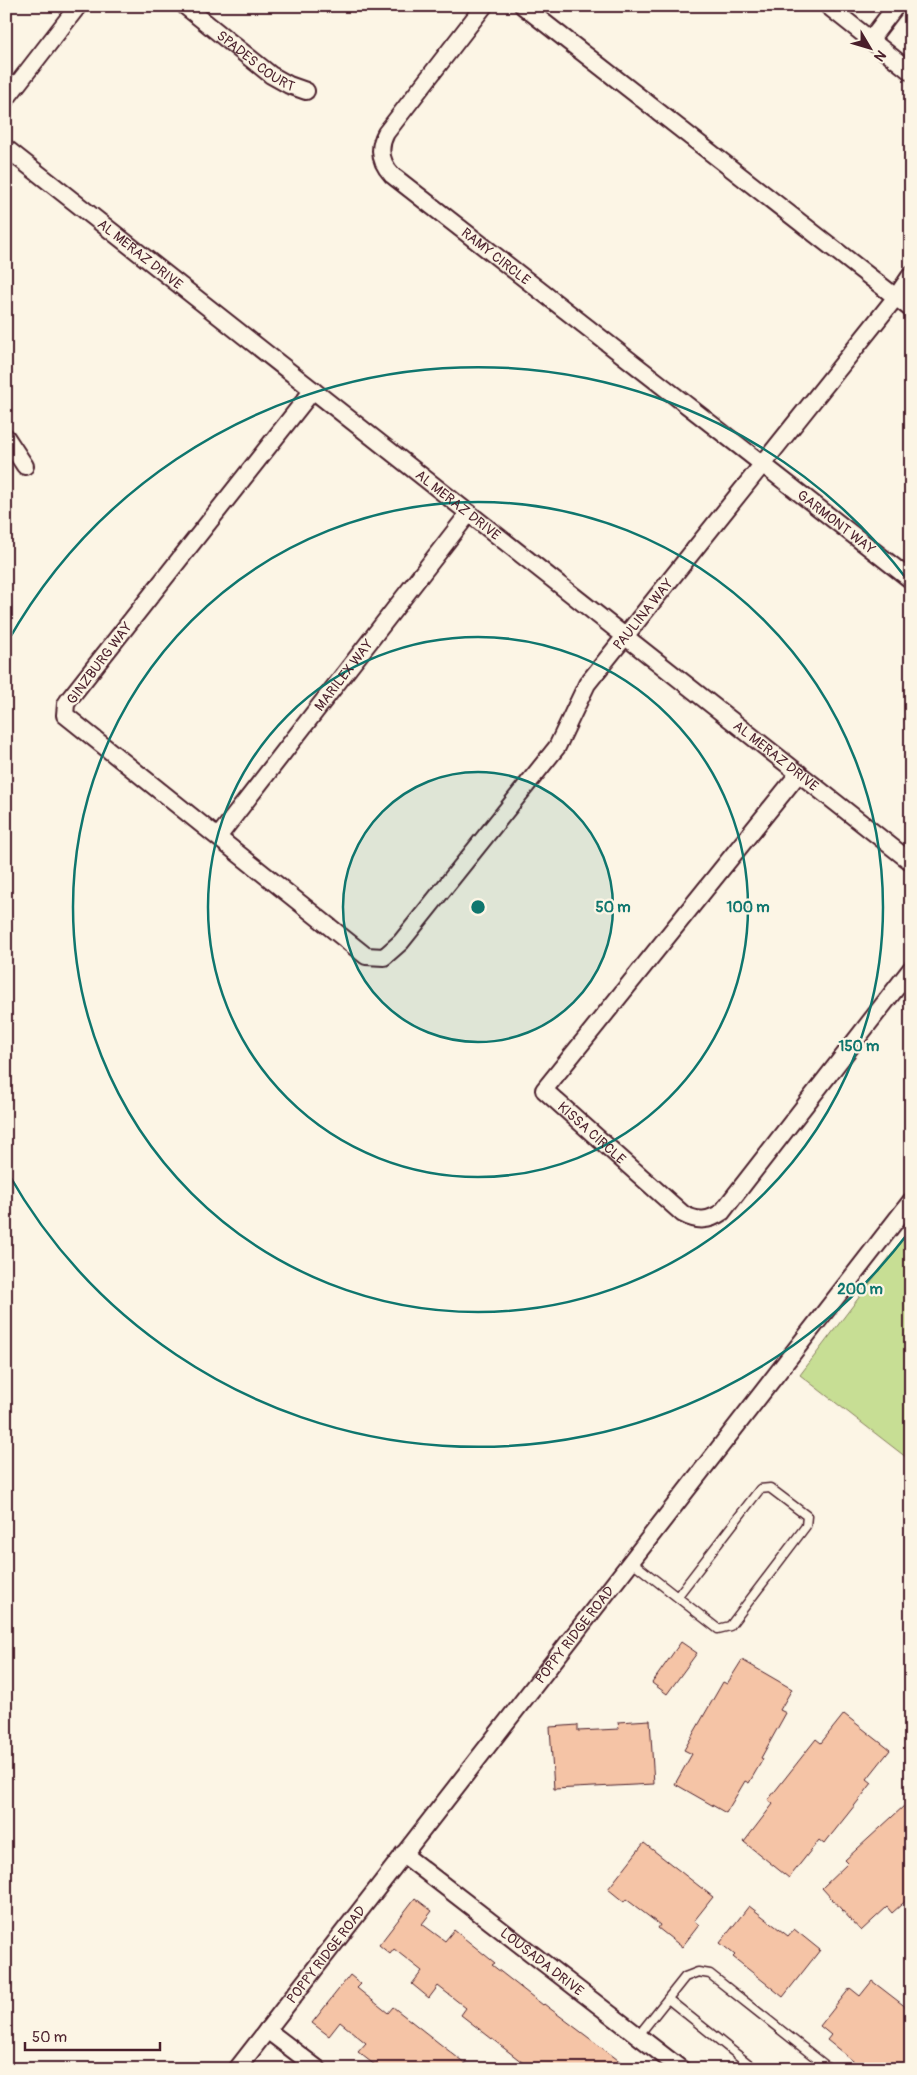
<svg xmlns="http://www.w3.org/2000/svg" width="917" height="2075" font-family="Pangolin,sans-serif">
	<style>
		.green { fill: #c7de94; stroke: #887e60 }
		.building { fill: #f5c4a6; stroke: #4a1f2b }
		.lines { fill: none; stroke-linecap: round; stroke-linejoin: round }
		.service-casing { stroke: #4a1f2b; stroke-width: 11 }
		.minor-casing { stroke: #4a1f2b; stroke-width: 20 }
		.service { stroke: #fcf5e5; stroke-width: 8 }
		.minor { stroke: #fcf5e5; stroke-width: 16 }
		.ring { fill: none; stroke: #0f766e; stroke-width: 2.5 }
		.labels { text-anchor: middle; stroke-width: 4.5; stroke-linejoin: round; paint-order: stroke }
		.street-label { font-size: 14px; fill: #4a1f2b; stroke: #fcf5e5 }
		.centre { fill: #0f766e; stroke: #fcf5e5; stroke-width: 2.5 }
		.ring-label { font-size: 15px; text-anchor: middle; font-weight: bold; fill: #0f766e; stroke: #fcf5e5; stroke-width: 4.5; stroke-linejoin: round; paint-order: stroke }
	</style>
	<rect width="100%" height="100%" fill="#fcf5e5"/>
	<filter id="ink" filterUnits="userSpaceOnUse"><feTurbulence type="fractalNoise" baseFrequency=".02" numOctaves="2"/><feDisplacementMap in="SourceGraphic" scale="10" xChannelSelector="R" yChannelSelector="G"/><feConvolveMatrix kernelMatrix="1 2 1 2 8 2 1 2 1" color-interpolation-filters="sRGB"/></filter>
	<g filter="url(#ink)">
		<path class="green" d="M911,1229V1461L800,1375Z"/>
		<path class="building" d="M681,1642L697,1653L667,1694L652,1683Z
			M742,1660L792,1689L780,1710L786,1713L761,1758L763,1759L749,1783L745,1781L726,1813L675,1784L692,1754L684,1750L723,1682L727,1684Z
			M844,1714L890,1750L867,1779L872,1783L855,1805L824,1844L819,1840L789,1878L744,1842L773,1804L768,1800L816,1739L821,1743Z
			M650,1720L654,1784L554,1789L550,1727L578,1725V1731L619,1729L618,1722Z
			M904,1806L911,1813V1896L892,1913L887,1907L861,1931L822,1888L848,1863L845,1860Z
			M644,1843L713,1897L694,1921L699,1925L682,1947L658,1928L660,1925L626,1899L624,1902L608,1889Z
			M415,1898L432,1911L422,1924L445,1941L454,1930L495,1963L492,1965L543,2005L544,2004L630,2069H531L461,2015L466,2008L438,1986L429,1998L412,1984L422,1971L394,1949L390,1954L379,1945Z
			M749,1906L788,1936L794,1929L820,1950L783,1997L733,1957L735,1955L720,1943Z
			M350,1975L361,1984L357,1988L388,2013L393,2007L472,2069H380L358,2052L366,2043L340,2022L329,2036L312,2023Z
			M872,1981L911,2011V2069H863L827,2040L831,2035L820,2026L850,1988L860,1996Z"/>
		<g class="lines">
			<defs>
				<path id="service" d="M631,1561L718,1629L730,1626L806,1526L807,1516L770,1488L760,1489L677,1597
					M668,1999L755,2069
					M638,2036L685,1977L698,1972L710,1974L830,2069"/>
				<g id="minor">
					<path id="s1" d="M185,6L271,75L289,85L306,91"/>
					<path id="s2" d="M484,6L386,133C378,148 380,162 392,175L911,580"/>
					<path d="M523,6L911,309"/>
					<path d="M828,6L911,72"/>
					<path d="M870,40L896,6"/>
					<path d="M6,99L78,6"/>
					<path id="s3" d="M6,148L911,862"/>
					<path id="s4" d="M313,390L70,698L66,704L65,715L366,956L384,957L401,942L557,747L587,684L896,297L911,275"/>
					<path d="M6,437L25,466"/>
					<path id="s5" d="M799,773L544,1090L683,1214C698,1222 709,1221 722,1212L911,969"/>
					<path id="s6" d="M218,837L469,513"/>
					<path id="s7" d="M403,1854L681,2069"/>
					<path d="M267,2030L318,2069"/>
					<path id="s8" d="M237,2069L911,1201"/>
				</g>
			</defs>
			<use href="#service" class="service-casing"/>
			<use href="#minor" class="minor-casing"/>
			<use href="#service" class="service"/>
			<use href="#minor" class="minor"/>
		</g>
	</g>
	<circle cx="478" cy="907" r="135" fill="#0f766e" fill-opacity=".12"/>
	<g class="ring">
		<circle cx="478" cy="907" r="135"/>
		<circle cx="478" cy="907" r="270"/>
		<circle cx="478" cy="907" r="405"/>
		<path d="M909 1232A540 540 0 0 1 8 1173M8 641A540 540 0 0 1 909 582"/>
	</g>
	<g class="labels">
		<g class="street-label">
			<text dy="5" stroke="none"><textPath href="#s1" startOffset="90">SPADES COURT</textPath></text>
			<text dy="5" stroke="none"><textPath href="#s3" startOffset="171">AL MERAZ DRIVE</textPath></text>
			<text dy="5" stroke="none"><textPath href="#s2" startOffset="338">RAMY CIRCLE</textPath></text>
			<text dy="5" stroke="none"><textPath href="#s3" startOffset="576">AL MERAZ DRIVE</textPath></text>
			<text dy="5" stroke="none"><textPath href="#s2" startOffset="770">GARMONT WAY</textPath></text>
			<text dy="5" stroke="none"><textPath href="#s4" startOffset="1246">PAULINA WAY</textPath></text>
			<text transform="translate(99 663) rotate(-53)" y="5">GINZBURG WAY</text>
			<text dy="5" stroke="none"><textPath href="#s6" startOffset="205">MARILEX WAY</textPath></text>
			<text dy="5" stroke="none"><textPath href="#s3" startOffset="981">AL MERAZ DRIVE</textPath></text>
			<text dy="5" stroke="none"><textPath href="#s5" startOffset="471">KISSA CIRCLE</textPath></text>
			<text dy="5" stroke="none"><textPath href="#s8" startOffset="550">POPPY RIDGE ROAD</textPath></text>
			<text dy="5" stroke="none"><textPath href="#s8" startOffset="145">POPPY RIDGE ROAD</textPath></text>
			<text dy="5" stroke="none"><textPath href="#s7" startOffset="176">LOUSADA DRIVE</textPath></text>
		</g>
	</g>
	<circle cx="478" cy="907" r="8" class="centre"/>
	<g class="ring-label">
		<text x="613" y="912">50 m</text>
		<text x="748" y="912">100 m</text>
		<text x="859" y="1051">150 m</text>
		<text x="860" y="1294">200 m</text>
	</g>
	<rect width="917" height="2075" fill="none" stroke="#fcf5e5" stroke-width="25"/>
	<rect x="12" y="12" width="892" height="2050" fill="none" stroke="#4a1f2b" stroke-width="2" filter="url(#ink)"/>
	<g transform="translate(870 48) rotate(128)" stroke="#fcf5e5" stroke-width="4" paint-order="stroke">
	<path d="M0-4L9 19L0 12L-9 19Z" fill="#4a1f2b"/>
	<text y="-8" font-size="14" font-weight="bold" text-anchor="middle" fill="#4a1f2b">N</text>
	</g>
	<path d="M25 2042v8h135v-8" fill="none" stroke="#4a1f2b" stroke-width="2.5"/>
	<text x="32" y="2042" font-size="15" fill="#4a1f2b" stroke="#fcf5e5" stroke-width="4" paint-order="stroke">50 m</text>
</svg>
